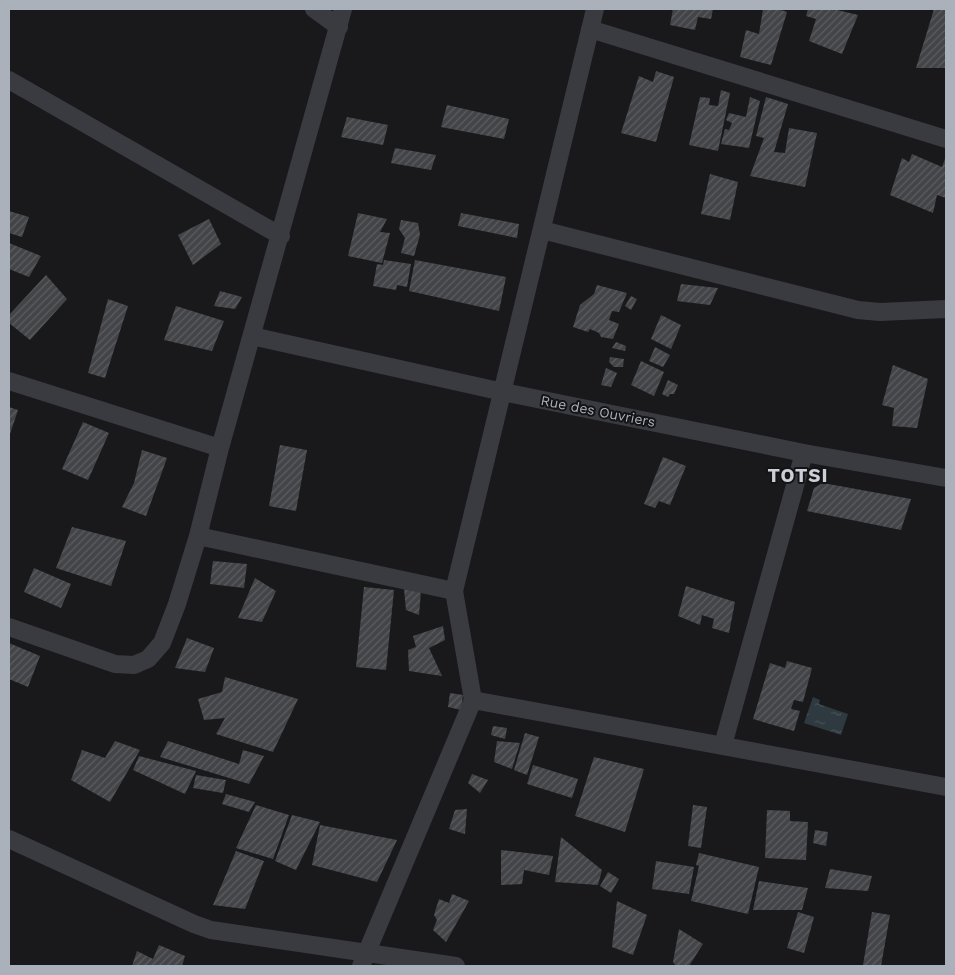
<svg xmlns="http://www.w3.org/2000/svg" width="955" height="975" font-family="'Work Sans',sans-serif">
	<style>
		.water { fill: url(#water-ripples) }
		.building { fill: url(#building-hatch) }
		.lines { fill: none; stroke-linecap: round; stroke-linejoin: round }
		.street { stroke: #3a3b40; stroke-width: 18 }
		.labels { text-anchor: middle; stroke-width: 4; stroke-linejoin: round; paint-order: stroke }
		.street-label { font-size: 14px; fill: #abb1bb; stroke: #141416 }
		.district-label { font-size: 19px; font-weight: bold; letter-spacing: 1px; fill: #cccfd7; stroke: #141416 }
	</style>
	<defs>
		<pattern id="water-ripples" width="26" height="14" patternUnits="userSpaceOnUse" patternTransform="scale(1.25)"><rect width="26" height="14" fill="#2e3940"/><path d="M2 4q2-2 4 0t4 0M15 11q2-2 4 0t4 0" fill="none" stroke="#4a535a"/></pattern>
		<pattern id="building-hatch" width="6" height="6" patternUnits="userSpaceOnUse" patternTransform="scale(1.25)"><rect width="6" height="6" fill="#434448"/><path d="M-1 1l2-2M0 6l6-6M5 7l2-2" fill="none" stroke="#5b5d60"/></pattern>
	</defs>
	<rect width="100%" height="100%" fill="#19191b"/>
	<path class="water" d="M813,697L820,700L819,704L848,714L841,735L804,723Z"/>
	<path class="building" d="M673,9H713L711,19L698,17L695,30L670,25Z
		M763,9H778L787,12L771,65L740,57L746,30L759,34Z
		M808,9H833L858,15L842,54L809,41L816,19L806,16Z
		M934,9H946V68H916Z
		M656,71L674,77L656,142L621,133L639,76L653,82Z
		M721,90L730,93L718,151L689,145L700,97L710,98L709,105L718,106Z
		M750,97L760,101L749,148L721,144L725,129L729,130L732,123L726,120L729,113L746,117Z
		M766,97L788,104L774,152L785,153L789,128L817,133L805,187L750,176L764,138L756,136Z
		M447,105L509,119L504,139L441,127Z
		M347,117L388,125L383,145L341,137Z
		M395,148L436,155L431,170L391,163Z
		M912,154L942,167L946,156V198L937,195L933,213L890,195L902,158L909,162Z
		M710,174L738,182L730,220L701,214Z
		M9,211L29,217L22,237L9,233Z
		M358,213L387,219L380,232L390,233L382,263L348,256Z
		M461,213L519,224L517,238L458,226Z
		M209,219L221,244L193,265L178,235Z
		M401,220L418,223L420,235L414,256L401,253L405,238L399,229Z
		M9,243L41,256L29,277L9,269Z
		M384,260L411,264L407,287L397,285L396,290L373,286L377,264L383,265Z
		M415,260L506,277L499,311L409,291Z
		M46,275L67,299L30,340L9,323V315Z
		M681,284L718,288L710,305L677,301Z
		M597,285L627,293L619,312L612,311L609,320L619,324L613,339L601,337L599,333L590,329L588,332L573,327L580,305L594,294Z
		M220,291L242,297L235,309L214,306Z
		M631,296L637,299L631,310L625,306Z
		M108,299L128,306L105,378L88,373Z
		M176,306L224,321L212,351L164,340Z
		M661,315L681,325L671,349L651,339Z
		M616,342L626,346L625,351L612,348Z
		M655,347L670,355L663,367L649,361Z
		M610,357L624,359L623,367H614L609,362Z
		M641,361L664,372L654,396L631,385Z
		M893,365L928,379L917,428L892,426L894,408L882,405Z
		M606,368L617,373L611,387L601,385Z
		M668,380L678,385L674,394H670L668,397L662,394Z
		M9,407L18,410L9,437Z
		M83,422L109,433L88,480L62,469Z
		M280,445L307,450L296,511L269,506Z
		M142,450L167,458L146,516L122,507L134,483Z
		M663,457L686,466L670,505L659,501L655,508L644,504Z
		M823,483L911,499L901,530L807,511L814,488Z
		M72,527L126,541L111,586L56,568Z
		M213,561L247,564L244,588L210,584Z
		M34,568L71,584L61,608L24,592Z
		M255,578L276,591L262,622L238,618Z
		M686,586L735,602L729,633L712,628L714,619L702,615L700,625L678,616Z
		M364,587L394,590L386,670L356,667Z
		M404,589L421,591L419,615L406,610Z
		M443,626L445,640L429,648L442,676L409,671L408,650L416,647L413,636Z
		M187,638L214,648L205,672L175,668Z
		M9,643L40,656L28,687L9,679Z
		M787,661L812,668L803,702L794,700L791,709L800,711L794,731L753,719L770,663L785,668Z
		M225,677L298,699L273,752L216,734L225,718L204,720L198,699L222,692Z
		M450,693L463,695L461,710L448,707Z
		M493,726L507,728L505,739L491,735Z
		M525,733L539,737L527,775L514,770Z
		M115,741L140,750L110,802L71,780L82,750L105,758Z
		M168,741L239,764L243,750L264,756L249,784L160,757Z
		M497,741L520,743L512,769L494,762Z
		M139,756L196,771L185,794L133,770Z
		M594,757L644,769L625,832L575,816Z
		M533,765L578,779L572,798L527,784Z
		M472,774L488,780L480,793L468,783Z
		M196,775L226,780L223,793L193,788Z
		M226,794L255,802L249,812L222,804Z
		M256,805L289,815L273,859L236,848Z
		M693,805L707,807L701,848L688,846Z
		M467,809L465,834L449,829L455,810Z
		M767,810L790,811V821L808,822L806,860L765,858Z
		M292,815L320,822L296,870L275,861Z
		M320,825L397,840L377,882L312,865Z
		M815,830L828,832L826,846L813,843Z
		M561,837L602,870L598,885L555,882Z
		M501,850L553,856L549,875L524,870L522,884L501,885Z
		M236,851L264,861L245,909L213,905Z
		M699,853L759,867L748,914L691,901L699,866L696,865Z
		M656,861L694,867L689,894L652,889Z
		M830,869L872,876L868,891L825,888Z
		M608,872L619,879L611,893L600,886Z
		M759,881L808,888L802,910H753Z
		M452,894L469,901L446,942L433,930L437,920L434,915L439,899L449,903Z
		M617,901L647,915L633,955L612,947Z
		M798,912L814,917L804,953L787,948Z
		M872,912L890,915L881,966L863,965Z
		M679,929L703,944L689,966H676L673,962Z
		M159,945L185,956L182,966H132L137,951L153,959Z"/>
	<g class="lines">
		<path class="street" d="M314,9L339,27
			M590,29L946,139
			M9,80L281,236
			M542,230L858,310L880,312L946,309
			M252,336L503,392L804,453L946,478
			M9,381L220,448
			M198,536L454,591
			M9,627L115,664L134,665L148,659L162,643L177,604L198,536L220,448L343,9
			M473,700L946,787
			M723,745L804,453
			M9,839L194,924L211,930L456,966
			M361,966L473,700L454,591L595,9"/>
	</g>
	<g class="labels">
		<g class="street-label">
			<text transform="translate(598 411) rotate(11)" y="5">Rue des Ouvriers</text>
		</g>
		<g class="district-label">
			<text x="798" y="482">TOTSI</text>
		</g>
	</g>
	<rect width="955" height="975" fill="none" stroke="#abb1bb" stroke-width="20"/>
</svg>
